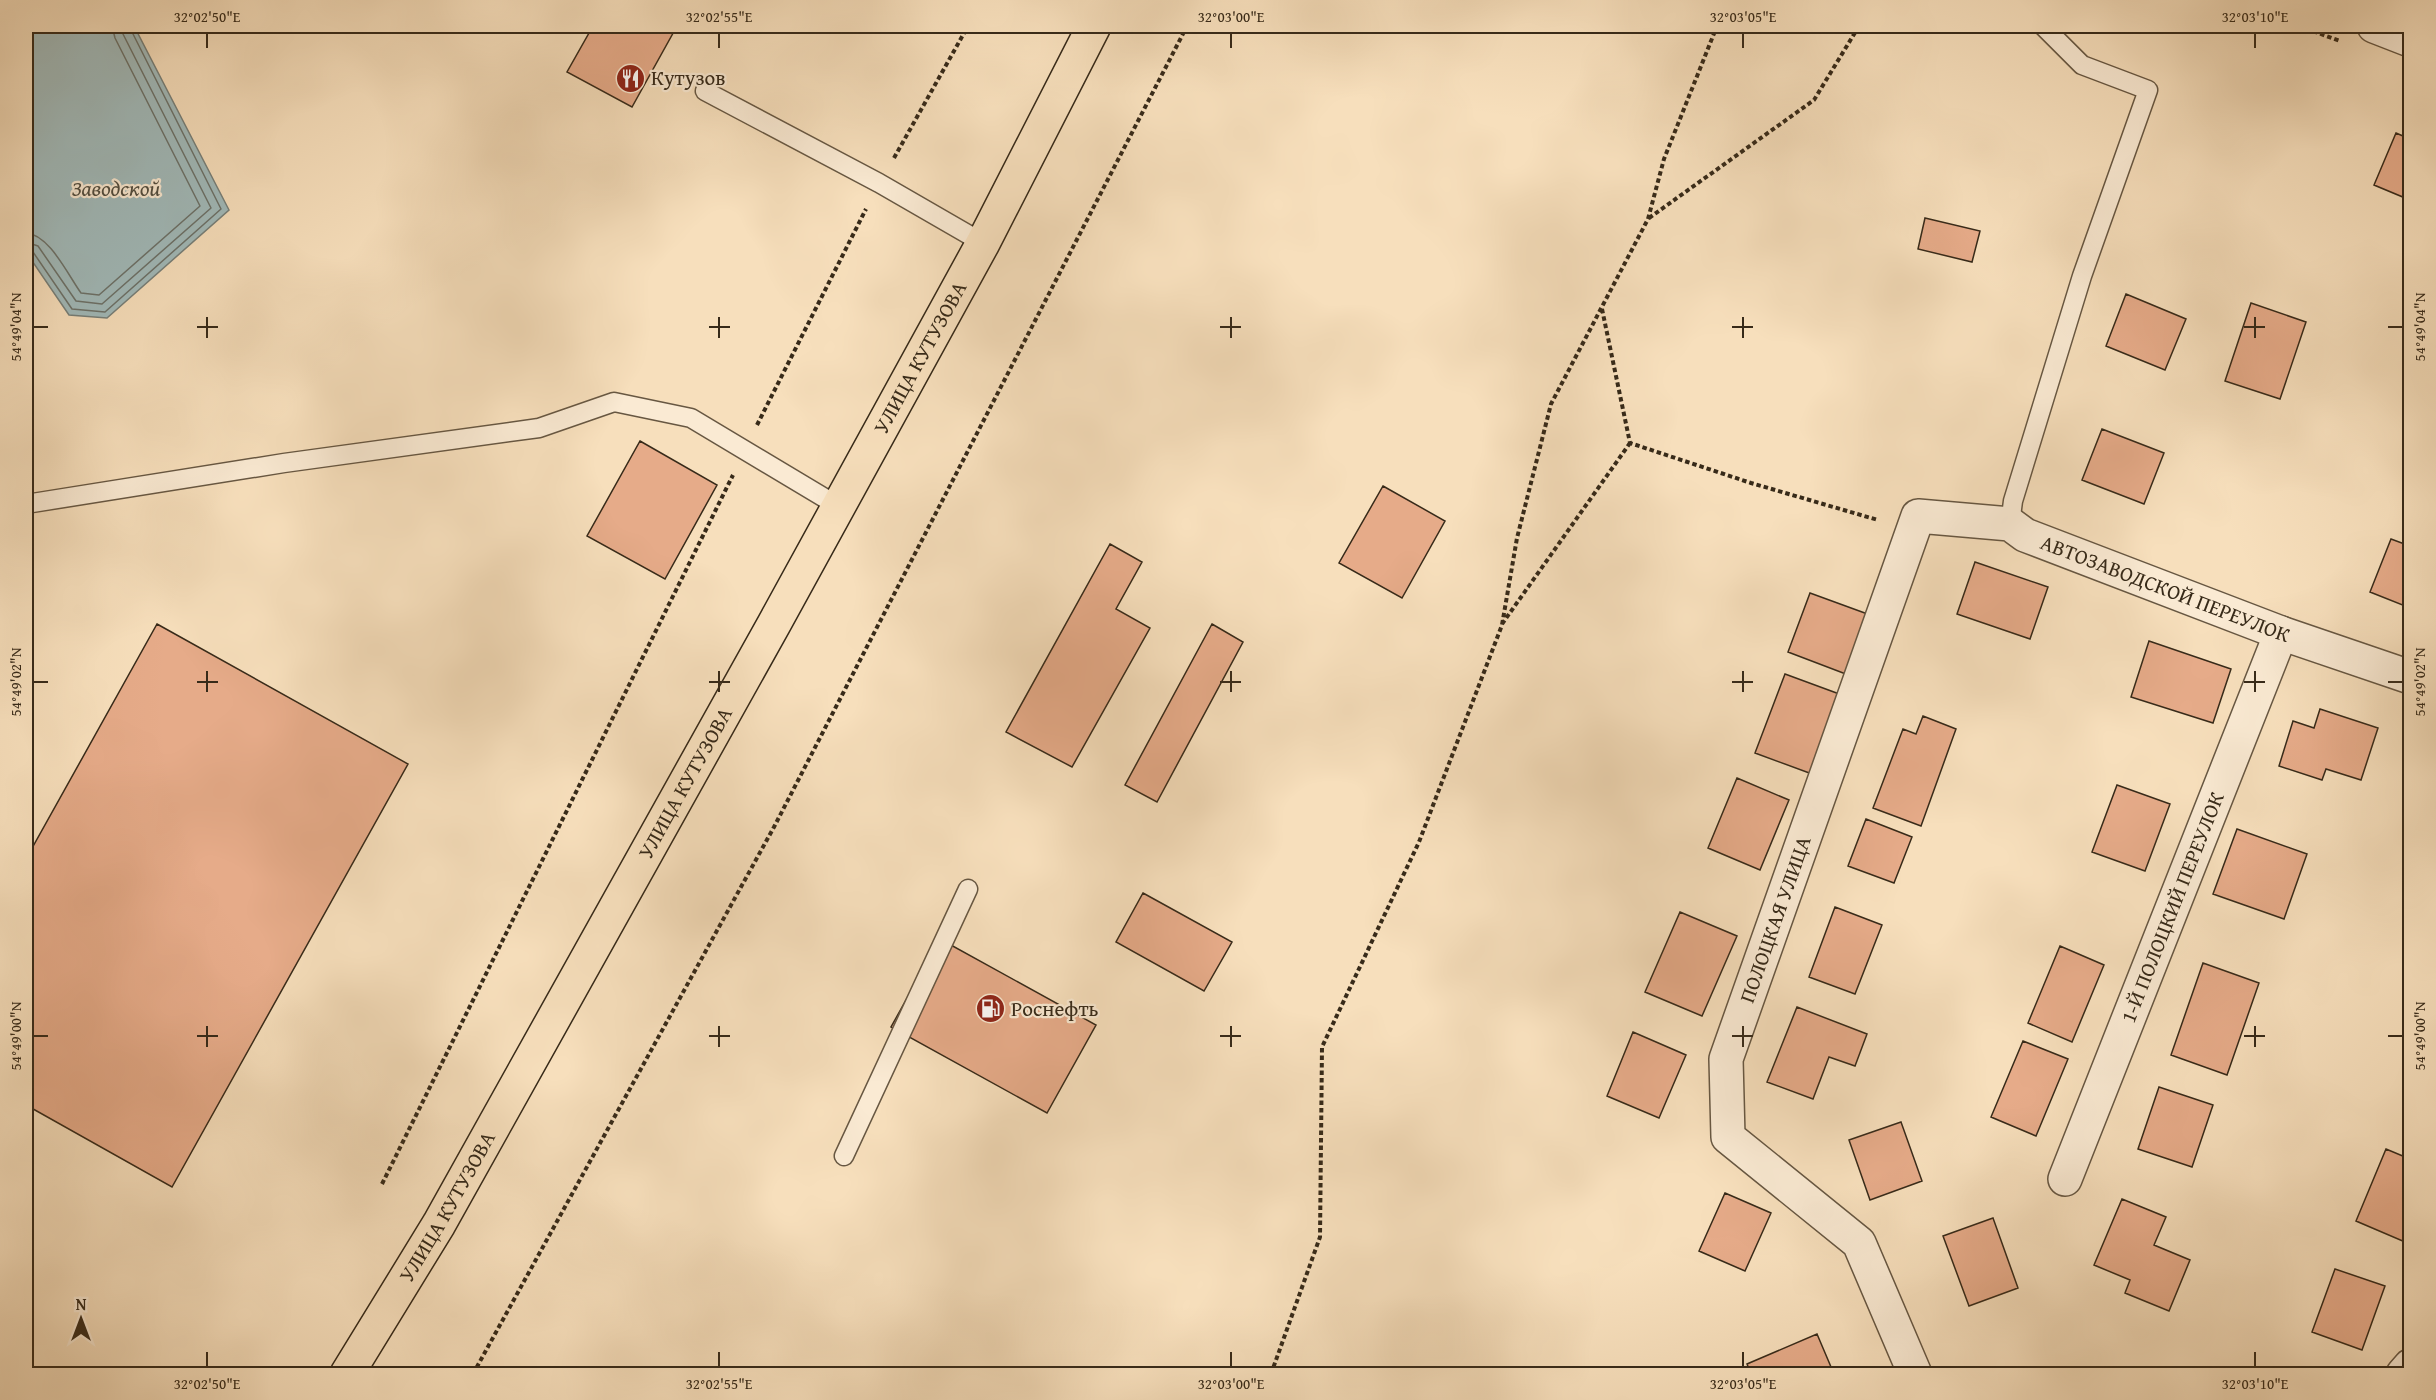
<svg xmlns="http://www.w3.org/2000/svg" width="2436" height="1400" font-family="'Gentium Book Plus',serif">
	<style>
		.water { fill: #a1baba; stroke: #77807a; stroke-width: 1.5 }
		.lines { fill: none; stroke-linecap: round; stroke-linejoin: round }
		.shore { stroke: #6c726a; stroke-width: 1.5 }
		.building { fill: #e6ab89; stroke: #372a19; stroke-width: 1.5 }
		.service-casing { stroke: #675742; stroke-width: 21 }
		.minor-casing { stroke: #675742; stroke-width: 36 }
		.primary-casing { stroke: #372a19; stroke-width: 36 }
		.path { stroke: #372a19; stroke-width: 4; stroke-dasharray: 4.5 3; stroke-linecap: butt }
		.service { stroke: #faead3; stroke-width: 18 }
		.minor { stroke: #faead3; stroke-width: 33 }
		.primary { stroke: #f7dfbc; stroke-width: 33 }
		.ticks { fill: none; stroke: #372a19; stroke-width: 2 }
		.labels { text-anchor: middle; stroke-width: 4.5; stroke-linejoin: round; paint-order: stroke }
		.poi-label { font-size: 21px; fill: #372a19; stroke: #faead3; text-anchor: start }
		.street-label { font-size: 21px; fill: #372a19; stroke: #faead3 }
		.water-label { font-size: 22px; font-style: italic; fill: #524e41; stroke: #faead3 }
		.neatline { fill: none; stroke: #372a19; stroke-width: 2 }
		.ticks-label { font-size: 15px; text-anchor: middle; fill: #372a19 }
	</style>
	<rect width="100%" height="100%" fill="#f7dfbc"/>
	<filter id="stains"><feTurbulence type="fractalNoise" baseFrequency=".00333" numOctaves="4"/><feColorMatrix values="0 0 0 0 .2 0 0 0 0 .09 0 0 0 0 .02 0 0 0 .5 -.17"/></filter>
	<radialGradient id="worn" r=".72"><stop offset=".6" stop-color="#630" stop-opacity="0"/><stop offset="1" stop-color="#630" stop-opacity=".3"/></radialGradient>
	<path class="water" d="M26,26H134L229,210L107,318L69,315L26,252Z"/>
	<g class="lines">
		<path class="shore" d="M26,233C49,234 68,275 81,293L99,295L200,206L115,38L112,26
			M26,242L38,246L76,301L102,304L211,208L123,34L121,26
			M26,249L33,252L72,309L105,312L221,209L129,26"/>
	</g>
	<path class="building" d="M593,26H677L632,107L567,72Z
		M2396,133L2410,139V200L2374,185Z
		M1925,218L1980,231L1972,262L1918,249Z
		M2126,294L2186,319L2165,370L2106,346Z
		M2251,303L2306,322L2280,399L2225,381Z
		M2102,429L2164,453L2144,504L2082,480Z
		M640,441L717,485L665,579L587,536Z
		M1383,486L1445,521L1402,598L1339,563Z
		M2391,539L2410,546V608L2370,592Z
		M1110,544L1142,562L1116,609L1150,628L1072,767L1006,732Z
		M1975,562L2048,587L2030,639L1957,614Z
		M1810,593L1873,616L1851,676L1788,652Z
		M157,624L408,764L172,1187L26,1105V859Z
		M1212,624L1243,642L1157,802L1125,785Z
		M2149,641L2231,669L2213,723L2131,697Z
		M1785,674L1842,695L1812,774L1755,753Z
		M2320,709L2378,728L2361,780L2326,769L2322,780L2279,766L2293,721L2314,728Z
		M1923,716L1956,729L1921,826L1873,808L1903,729L1916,734Z
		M1737,778L1789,800L1760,870L1708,848Z
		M2117,785L2170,804L2145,871L2092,852Z
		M1866,819L1912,837L1894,883L1848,866Z
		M2237,829L2307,854L2284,919L2213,894Z
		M1143,893L1232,942L1204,991L1116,942Z
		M1835,907L1882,925L1855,994L1809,977Z
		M1680,912L1737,936L1702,1016L1645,992Z
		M940,939L1096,1025L1047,1113L891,1027Z
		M2060,946L2104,965L2072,1042L2028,1023Z
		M2203,963L2259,983L2227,1075L2171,1055Z
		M1797,1007L1867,1034L1855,1066L1829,1057L1813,1099L1767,1082Z
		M1633,1032L1686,1055L1659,1118L1607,1096Z
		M2023,1041L2068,1059L2036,1136L1991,1117Z
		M2410,1080V1098L2404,1096Z
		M2159,1087L2213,1105L2192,1167L2138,1149Z
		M1901,1122L1922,1181L1870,1200L1849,1140Z
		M2386,1149L2410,1159V1229L2405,1242L2356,1221Z
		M1725,1193L1771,1213L1745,1271L1699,1251Z
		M2122,1199L2166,1217L2154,1245L2190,1260L2169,1311L2125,1293L2130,1280L2094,1265Z
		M1993,1218L2018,1288L1969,1306L1943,1236Z
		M2335,1269L2385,1286L2362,1350L2312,1332Z
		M1817,1334L1834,1374H1751L1747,1364Z"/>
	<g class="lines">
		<defs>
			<path id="service" d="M705,91L879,183L983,243
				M26,504L284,463L539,428L614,402L691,418L838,506
				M2010,524L2013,501L2082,276L2148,90L2082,65L2043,26
				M844,1156L968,889"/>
			<g id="minor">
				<path d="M2374,26L2410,40"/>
				<path id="s1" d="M2065,1179L2281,633"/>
				<path id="s2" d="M1915,1374L1859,1243L1728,1137L1726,1059L1918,516L2010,524L2025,535L2281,633L2410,677"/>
				<path d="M2403,1374L2410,1366"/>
			</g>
			<g id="primary">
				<path id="s3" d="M347,1374L439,1224L774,624L983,243L1094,26"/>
			</g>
		</defs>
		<use href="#service" class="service-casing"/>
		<use href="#minor" class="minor-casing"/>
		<use href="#primary" class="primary-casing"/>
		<path class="path" d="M2299,26L2340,41
			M894,158L968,26
			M1649,218L1814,100L1859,26
			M1602,309L1630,443L1751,483L1878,520
			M757,425L866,209
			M1502,624L1630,443
			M382,1184L733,475
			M473,1374L774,827L1187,26
			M1271,1374L1320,1237L1322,1047L1419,842L1502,625L1517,538L1551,404L1648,219L1664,159L1717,26"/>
		<use href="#service" class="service"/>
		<use href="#minor" class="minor"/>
		<use href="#primary" class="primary"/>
	</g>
	<path class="ticks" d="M207,33V48M719,33V48M1231,33V48M1743,33V48M2255,33V48M207,317V338M719,317V338M1231,317V338M1743,317V338M2255,317V338M33,327H48M197,327H218M709,327H730M1220,327H1241M1732,327H1753M2244,327H2265M2388,327H2403M207,671V692M719,671V692M1231,671V692M1743,671V692M2255,671V692M33,682H48M197,682H218M709,682H730M1220,682H1241M1732,682H1753M2244,682H2265M2388,682H2403M207,1026V1047M719,1026V1047M1231,1026V1047M1743,1026V1047M2255,1026V1047M33,1036H48M197,1036H218M709,1036H730M1220,1036H1241M1732,1036H1753M2244,1036H2265M2388,1036H2403M207,1352V1367M719,1352V1367M1231,1352V1367M1743,1352V1367M2255,1352V1367"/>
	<defs>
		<symbol id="restaurant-disc" viewBox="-11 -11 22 22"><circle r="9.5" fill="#8f2418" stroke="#faead3"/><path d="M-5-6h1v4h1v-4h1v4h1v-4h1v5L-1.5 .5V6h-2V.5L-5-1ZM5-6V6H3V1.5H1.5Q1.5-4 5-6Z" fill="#fff"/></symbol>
		<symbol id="fuel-disc" viewBox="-11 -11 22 22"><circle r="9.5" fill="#8f2418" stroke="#faead3"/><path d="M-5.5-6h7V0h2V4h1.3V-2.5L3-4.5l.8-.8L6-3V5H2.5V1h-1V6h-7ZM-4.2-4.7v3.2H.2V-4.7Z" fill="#fff"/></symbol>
	</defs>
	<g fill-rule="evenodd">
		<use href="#restaurant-disc" x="614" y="62" width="33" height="33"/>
		<use href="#fuel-disc" x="974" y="992" width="33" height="33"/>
	</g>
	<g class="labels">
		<g class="poi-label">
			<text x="651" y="85">Кутузов</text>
			<text x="1011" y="1016">Роснефть</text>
		</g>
		<g class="street-label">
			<text dy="7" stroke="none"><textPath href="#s3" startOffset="1167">УЛИЦА КУТУЗОВА</textPath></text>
			<text dy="7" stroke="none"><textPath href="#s2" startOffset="1226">АВТОЗАВОДСКОЙ ПЕРЕУЛОК</textPath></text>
			<text dy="7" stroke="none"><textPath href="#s3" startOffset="681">УЛИЦА КУТУЗОВА</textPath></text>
			<text dy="7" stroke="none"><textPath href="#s1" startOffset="292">1-Й ПОЛОЦКИЙ ПЕРЕУЛОК</textPath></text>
			<text dy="7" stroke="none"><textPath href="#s2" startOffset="537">ПОЛОЦКАЯ УЛИЦА</textPath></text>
			<text dy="7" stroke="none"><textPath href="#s3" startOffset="195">УЛИЦА КУТУЗОВА</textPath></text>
		</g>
		<g class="water-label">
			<text x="116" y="196">Заводской</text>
		</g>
	</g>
	<rect width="2436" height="1400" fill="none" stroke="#f7dfbc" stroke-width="66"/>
	<g transform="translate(81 1319)" stroke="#faead3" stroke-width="4.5" paint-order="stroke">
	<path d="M0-4.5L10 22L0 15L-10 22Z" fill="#372a19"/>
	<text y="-9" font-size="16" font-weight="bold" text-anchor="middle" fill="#372a19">N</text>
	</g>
	<rect x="33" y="33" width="2370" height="1334" class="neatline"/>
	<g class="ticks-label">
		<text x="207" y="22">32°02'50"E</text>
		<text x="719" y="22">32°02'55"E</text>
		<text x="1231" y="22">32°03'00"E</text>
		<text x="1743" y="22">32°03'05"E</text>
		<text x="2255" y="22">32°03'10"E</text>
		<text transform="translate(16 327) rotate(-90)" y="5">54°49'04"N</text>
		<text transform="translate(2420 327) rotate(-90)" y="5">54°49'04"N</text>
		<text transform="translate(16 682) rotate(-90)" y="5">54°49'02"N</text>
		<text transform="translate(2420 682) rotate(-90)" y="5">54°49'02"N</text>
		<text transform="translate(16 1036) rotate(-90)" y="5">54°49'00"N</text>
		<text transform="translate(2420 1036) rotate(-90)" y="5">54°49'00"N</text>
		<text x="207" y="1389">32°02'50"E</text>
		<text x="719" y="1389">32°02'55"E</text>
		<text x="1231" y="1389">32°03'00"E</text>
		<text x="1743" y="1389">32°03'05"E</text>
		<text x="2255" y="1389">32°03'10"E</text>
	</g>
	<rect width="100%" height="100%" filter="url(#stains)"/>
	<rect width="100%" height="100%" fill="url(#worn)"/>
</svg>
